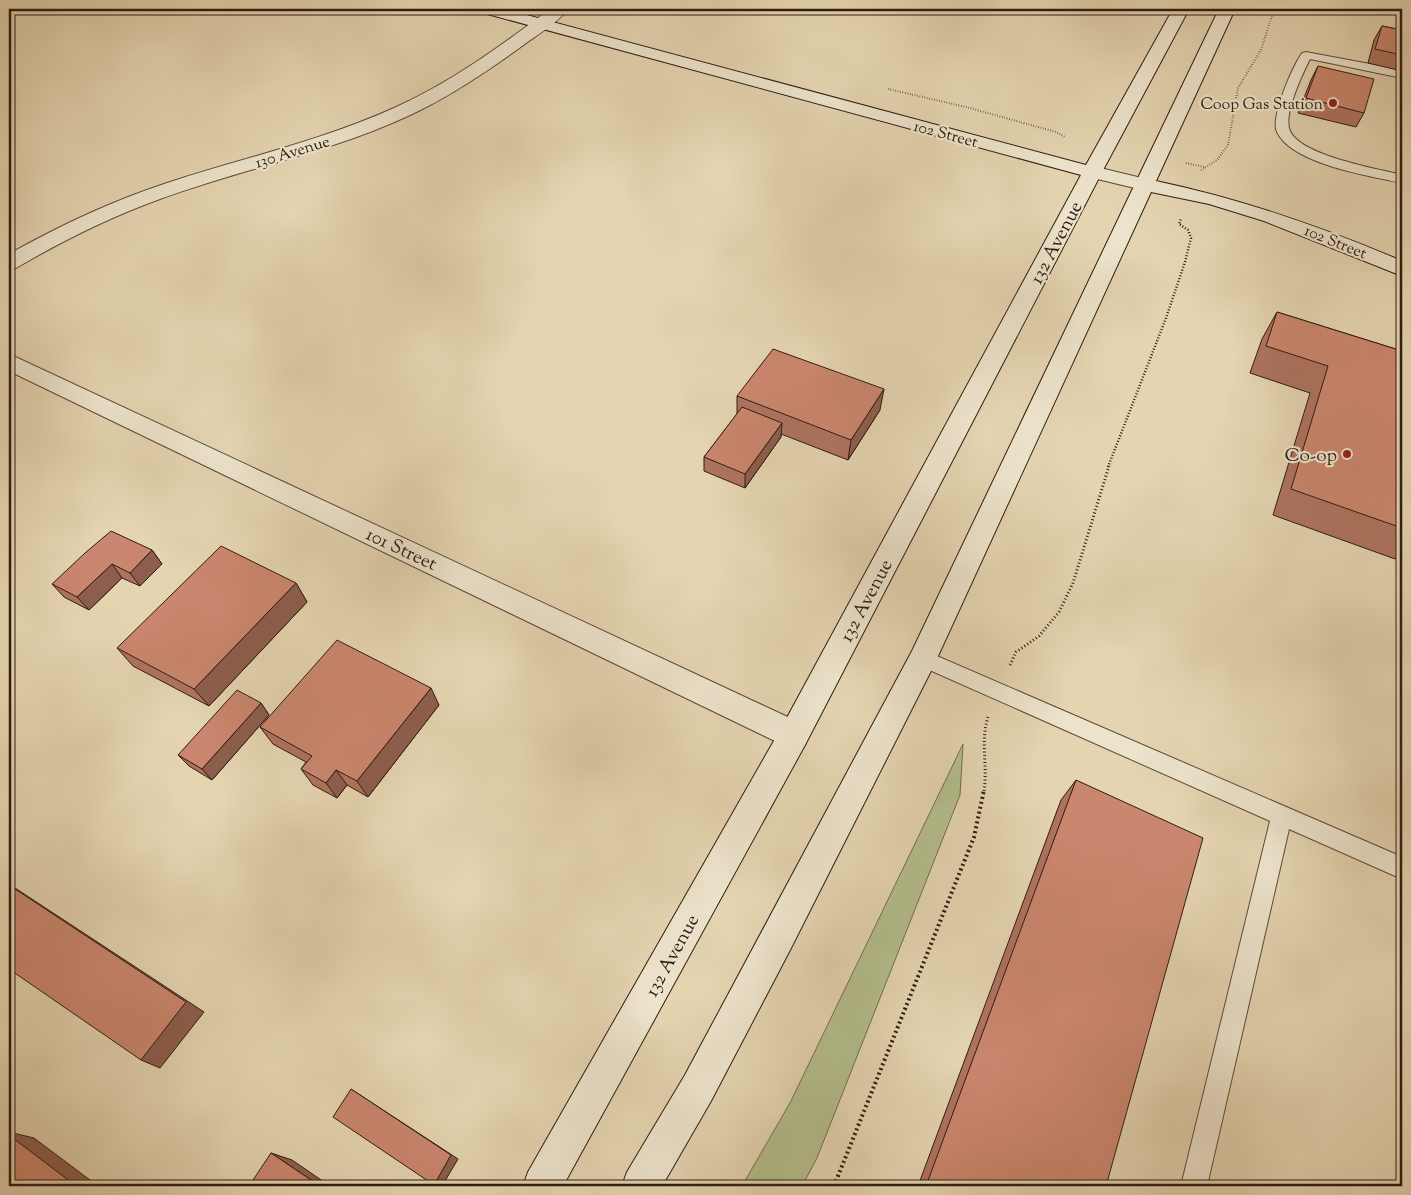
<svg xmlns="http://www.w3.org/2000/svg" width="1411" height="1195" font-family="'Sorts Mill Goudy',serif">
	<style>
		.green { fill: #b4bd8c; stroke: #716c4f }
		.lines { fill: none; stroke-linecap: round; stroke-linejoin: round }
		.lane-casing { stroke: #5c4a3a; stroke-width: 2 }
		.street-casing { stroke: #5c4a3a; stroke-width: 2 }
		.secondary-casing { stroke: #2e1c12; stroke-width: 2 }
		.path-far3 { stroke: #2e1c12; stroke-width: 2; stroke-dasharray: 0.5 2; stroke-linecap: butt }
		.path-far2 { stroke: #2e1c12; stroke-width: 2.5; stroke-dasharray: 1 2; stroke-linecap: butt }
		.path-far1 { stroke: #2e1c12; stroke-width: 3; stroke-dasharray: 1 2.5; stroke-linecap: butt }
		.path { stroke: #2e1c12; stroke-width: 4; stroke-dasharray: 2 3; stroke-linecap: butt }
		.lane { fill: #ede3cc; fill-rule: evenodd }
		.street { fill: #ede3cc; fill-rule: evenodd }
		.secondary { fill: #ede3cc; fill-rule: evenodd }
		.wall { fill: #ae735f; stroke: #2e1c12 }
		.shaded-wall { fill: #8d5e4d; stroke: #2e1c12 }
		.building { fill: #ca866e; stroke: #2e1c12 }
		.poi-dot { fill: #8f2418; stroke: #ede3cc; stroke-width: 2 }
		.labels { text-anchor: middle; stroke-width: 4.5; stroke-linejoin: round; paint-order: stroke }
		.far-poi-label { font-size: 16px; fill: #2e1c12; stroke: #ede3cc; text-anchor: end }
		.far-street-label { font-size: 16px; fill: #2e1c12; stroke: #ede3cc }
		.street-label { font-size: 19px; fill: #2e1c12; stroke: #ede3cc }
		.poi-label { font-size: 19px; fill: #2e1c12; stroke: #ede3cc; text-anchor: end }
	</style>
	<rect width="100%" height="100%" fill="#e4d4b0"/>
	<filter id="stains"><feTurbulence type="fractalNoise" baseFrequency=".004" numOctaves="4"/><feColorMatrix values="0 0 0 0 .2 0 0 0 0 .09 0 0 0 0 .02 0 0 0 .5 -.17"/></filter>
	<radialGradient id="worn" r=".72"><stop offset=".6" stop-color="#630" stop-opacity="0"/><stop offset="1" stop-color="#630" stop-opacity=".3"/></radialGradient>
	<path class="green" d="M963,744L960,795L817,1158L802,1186H742L790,1103Z"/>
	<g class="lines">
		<defs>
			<path id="lane" d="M1306,52L1402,70V78L1310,59C1302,75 1285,111 1289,128C1295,155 1379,169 1402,175V183C1370,176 1292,164 1277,132C1270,117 1293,66 1302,53Z
				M923,650L1402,857V879L1289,829L1207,1186H1181L1270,821L916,664L913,658L916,652Z"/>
			<path id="street" d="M550,9H568C558,23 532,38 518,49C483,74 447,98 408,116C328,153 242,169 160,199C110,217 62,241 16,268L9,270V254C59,226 112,201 167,183C243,158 321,141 394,108C450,83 501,46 550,9Z
				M1092,166L1150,180L1153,184L1150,188L1143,190L1085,176L1082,172L1085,168Z
				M9,354L805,725L809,735L805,745L794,749L783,745L9,371Z"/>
			<path id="secondary" d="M478,9H504L1086,165L1173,9H1189L1102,172L805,745L563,1186H523L528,1172L783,725L1081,175L480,12Z
				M1219,9H1235L1156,181C1242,199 1322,227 1402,261V276L1264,221L1209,204L1151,192L933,667L789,952L711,1101L662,1186H622L627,1172L685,1075L912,651L1134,186L1133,184L1137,180Z"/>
		</defs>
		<use href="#lane" class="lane-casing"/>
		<use href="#street" class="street-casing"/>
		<use href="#secondary" class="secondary-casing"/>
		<path class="path-far3" d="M888,89L966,107L1056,132L1065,137
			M1186,163L1204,167
			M1201,170L1217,160L1228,145L1238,88L1261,50L1274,9"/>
		<path class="path-far2" d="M1108,467L1166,318L1185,262L1191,238L1188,230L1179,224L1181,219"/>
		<path class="path-far1" d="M1010,665L1016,652L1039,636L1059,612L1073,583L1109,466
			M984,791C988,766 980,741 988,717"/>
		<path class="path" d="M834,1186L974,837L984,790"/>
		<use href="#lane" class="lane"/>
		<use href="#street" class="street"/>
		<use href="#secondary" class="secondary"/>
	</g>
	<path class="wall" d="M1382,26L1402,30V71L1368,63L1374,40Z
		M1318,66L1364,113L1356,127L1298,113L1311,80Z
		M1277,312L1402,351V551L1395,559L1273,515L1310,393L1250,373L1262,339Z
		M737,396L880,410L848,460L781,434V437L745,488L704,471V457L737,414Z
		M152,550L162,564L140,586L122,578L89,610L64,597L52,584Z
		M296,583L307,602L209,706L133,666L117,648Z
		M261,703L269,715L212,780L189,766L178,755Z
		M439,705L368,797L347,785L337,798L313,785L301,769L306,762L273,744L260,727Z
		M1076,780L1106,1186H918L1061,800Z"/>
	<path class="shaded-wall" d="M884,389L880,410L848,460L851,440Z
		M782,423L781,437L745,488V474Z
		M152,550L162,564L140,586L130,573Z
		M112,564L122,578L89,610L77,597Z
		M296,583L307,602L209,706L194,689Z
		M431,688L439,705L368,797L357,781Z
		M261,703L269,715L212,780L202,769Z
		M336,770L347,785L337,798L326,783Z
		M9,884L204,1012L160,1068L141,1060L9,885Z
		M351,1089L458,1159L442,1186H436L434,1185Z
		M9,1132L34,1138L98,1186H76L9,1135Z
		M271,1153L292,1160L330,1186H320Z"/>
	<path class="building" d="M1382,26L1402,30V55L1375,49Z
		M1318,66L1374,79L1364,113L1306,98Z
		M1277,312L1402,351V528L1291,489L1328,366L1266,346Z
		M773,349L884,389L851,440L737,396Z
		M742,407L782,423L745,474L704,457Z
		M111,531L152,550L130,573L112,564L77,597L52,584L85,553Z
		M221,546L296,583L194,689L117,648Z
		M337,640L431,688L357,781L336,770L326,783L301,769L312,756L260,727Z
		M237,690L261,703L202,769L178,755Z
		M1076,780L1203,838L1106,1186H926Z
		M9,885L186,1002L141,1060L9,969Z
		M351,1089L451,1155L434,1185L333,1117Z
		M9,1135L76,1186H9Z
		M271,1153L320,1186H249Z"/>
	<g class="poi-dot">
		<circle cx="1333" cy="103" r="5"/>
		<circle cx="1347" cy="454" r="5"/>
	</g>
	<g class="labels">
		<g class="far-poi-label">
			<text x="1323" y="109">Coop Gas Station</text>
		</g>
		<g class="far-street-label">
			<text transform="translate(946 133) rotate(15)" y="6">102 Street</text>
			<text transform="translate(292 151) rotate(-17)" y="6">130 Avenue</text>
			<text transform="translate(1336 241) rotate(22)" y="6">102 Street</text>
		</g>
		<g class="street-label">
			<text transform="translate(1055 242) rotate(-62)" y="7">132 Avenue</text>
			<text transform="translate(402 548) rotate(25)" y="7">101 Street</text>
			<text transform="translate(865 600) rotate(-62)" y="7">132 Avenue</text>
			<text transform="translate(671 955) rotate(-61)" y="7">132 Avenue</text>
		</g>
		<g class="poi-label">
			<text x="1337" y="461">Co-op</text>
		</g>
	</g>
	<rect width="1411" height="1195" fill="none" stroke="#e4d4b0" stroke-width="30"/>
	<rect x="10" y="10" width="1391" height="1175" fill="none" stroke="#2e1c12" stroke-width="2.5"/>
	<rect x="15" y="15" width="1381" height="1165" fill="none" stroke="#2e1c12"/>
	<rect width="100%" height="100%" filter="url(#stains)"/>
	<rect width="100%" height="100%" fill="url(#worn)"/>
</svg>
